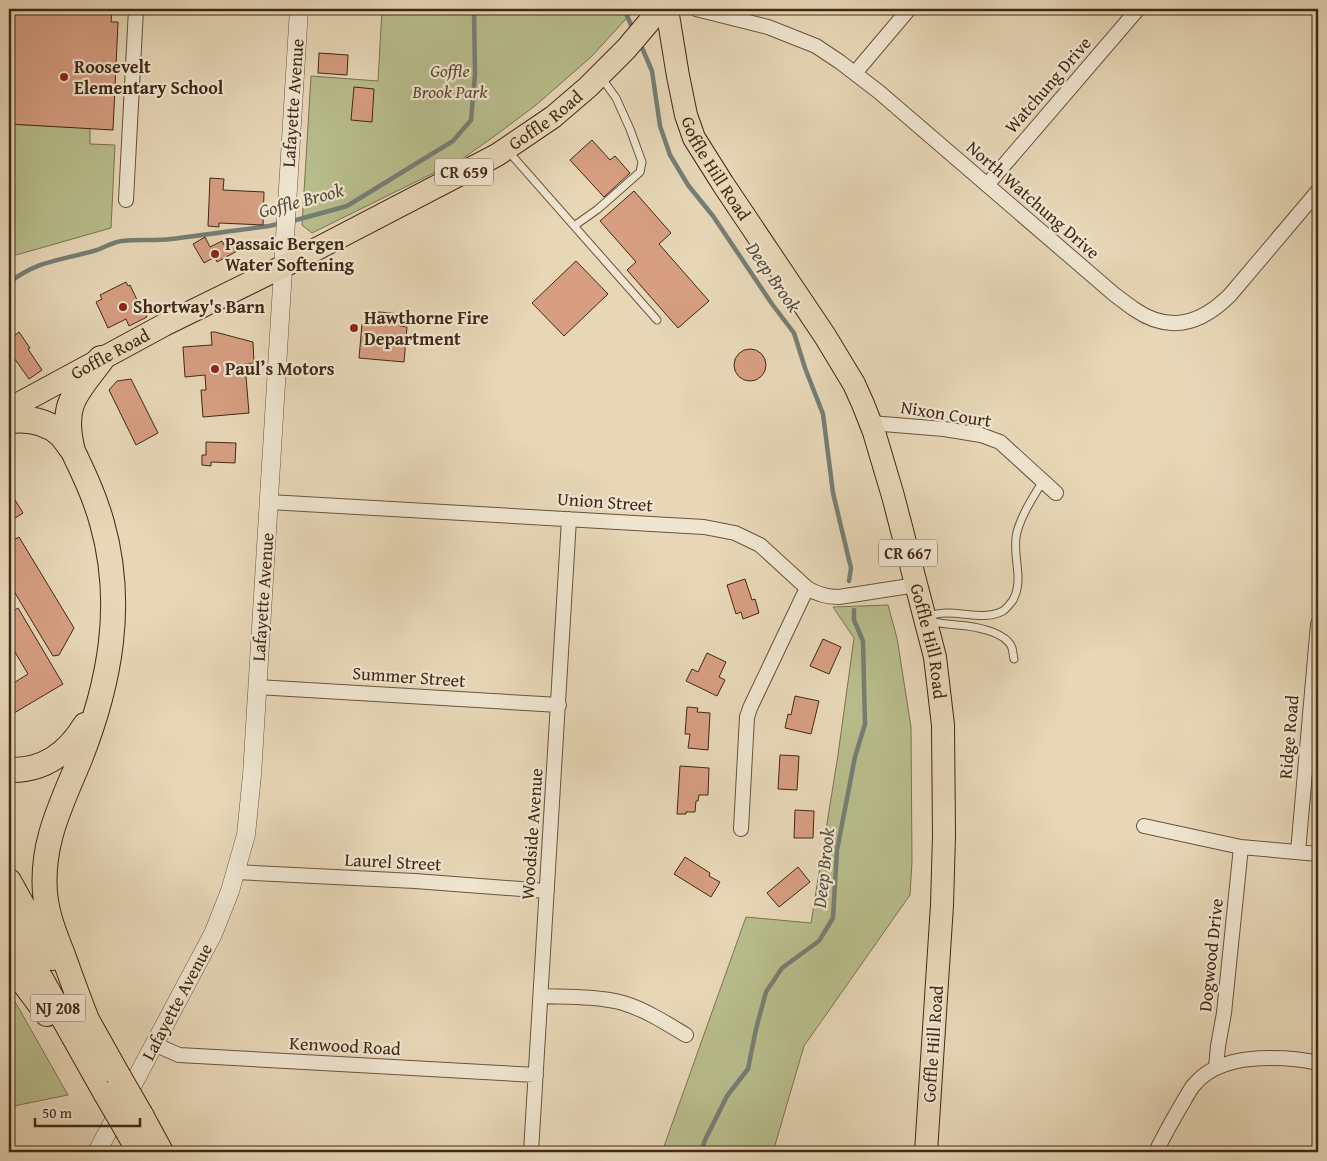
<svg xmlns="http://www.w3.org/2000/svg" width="1327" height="1161" font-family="'Gentium Book Plus',serif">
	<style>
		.green { fill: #b8bd8c; stroke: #7d7250 }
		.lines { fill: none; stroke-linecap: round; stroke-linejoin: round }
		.stream { stroke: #767e75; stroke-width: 4.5 }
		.building { fill: #d79e82; stroke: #422815 }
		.service-casing { stroke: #6b543e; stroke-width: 9 }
		.minor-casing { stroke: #6b543e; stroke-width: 16 }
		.tertiary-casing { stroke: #6b543e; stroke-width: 19 }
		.primary-casing { stroke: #422815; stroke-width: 24 }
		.trunk-casing { stroke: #422815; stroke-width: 26 }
		.motorway-casing { stroke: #422815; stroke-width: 28 }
		.service { stroke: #efe5d0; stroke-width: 7 }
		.minor { stroke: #efe5d0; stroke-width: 14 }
		.tertiary { stroke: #efe5d0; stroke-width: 18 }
		.primary { stroke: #e7d7b7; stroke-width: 22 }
		.trunk { stroke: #e7d7b7; stroke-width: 24 }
		.motorway { stroke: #e7d7b7; stroke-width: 26 }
		.trunk-bridge-casing { stroke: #422815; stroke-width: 26; stroke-linecap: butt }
		.trunk-bridge { stroke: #e7d7b7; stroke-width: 24 }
		.poi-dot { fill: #8f2418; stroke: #efe5d0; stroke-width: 2 }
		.labels { text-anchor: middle; stroke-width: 4.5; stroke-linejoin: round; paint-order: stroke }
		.shield { fill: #efe5d0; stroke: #76614d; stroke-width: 1 }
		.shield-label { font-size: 16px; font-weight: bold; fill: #422815 }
		.poi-label { font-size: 18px; font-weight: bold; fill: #422815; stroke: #efe5d0; text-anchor: start }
		.park-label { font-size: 18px; font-style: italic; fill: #5a462d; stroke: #efe5d0 }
		.street-label { font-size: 18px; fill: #422815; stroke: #efe5d0 }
		.water-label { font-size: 19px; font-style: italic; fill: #584c3d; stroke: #efe5d0 }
	</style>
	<rect width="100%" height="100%" fill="#e7d7b7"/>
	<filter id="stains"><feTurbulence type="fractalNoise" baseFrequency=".004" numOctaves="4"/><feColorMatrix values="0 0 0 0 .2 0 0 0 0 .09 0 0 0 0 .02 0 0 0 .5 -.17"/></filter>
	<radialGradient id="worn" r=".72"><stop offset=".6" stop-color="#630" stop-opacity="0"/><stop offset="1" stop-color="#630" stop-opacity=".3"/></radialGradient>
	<path class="green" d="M382,9H635L591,57L536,105L496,135L462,159L312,233L302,225L311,76L378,81Z
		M9,124L90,128V144L115,145L111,228L9,257Z
		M888,605L897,638L911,727L912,862L910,895L804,1046L773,1152H662L746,917L811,923L838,755L854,638L833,607Z
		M9,991L68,1095L9,1107Z"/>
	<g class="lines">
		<path class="stream" d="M624,9L633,29
			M640,43L652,71L660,126L670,155L688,185L713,216L772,304L794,333L805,368L823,414L833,493L851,568L849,581
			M289,222L347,206L453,141L471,120L475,74L474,9
			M9,283C37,260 64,260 97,250C105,247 113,242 122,241C138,239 155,241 171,239C204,235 237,230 269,226L282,223
			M701,1152L705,1140L727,1096L748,1069L756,1029L766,992L782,968L819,941L833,918L837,850L855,757L865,724L863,641L854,620V610"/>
	</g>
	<path class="building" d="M9,9H112L111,22H118L113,130L9,124V45L10,16H9Z
		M319,53L348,55L347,75L318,73Z
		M354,87L374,89L372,122L351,120Z
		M592,140L610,160L615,156L630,173L604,197L570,160Z
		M210,178L224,179L223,190L264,192L263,225L219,223V227L208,226Z
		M634,191L671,233L659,244L709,301L678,328L627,270L636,262L600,221Z
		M205,237L210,247L222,241L224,245L233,240L239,250L217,262L215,257L204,263L193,244Z
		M576,261L608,294L564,336L532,303Z
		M126,282L128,286L130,285L138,302L144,299L151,311L145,314L147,317L129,326L126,319L108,328L96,302L102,299L100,295Z
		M369,311L401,314L400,326L407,327L404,362L359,358L362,324L367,325Z
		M19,332L30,348L28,349L42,370L29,379L9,351V340Z
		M211,332H215L253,342L254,363L245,364L249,413L203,417L201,390H206L205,375L185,377L183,347L212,345Z
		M734 365a16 16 0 1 1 32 0a16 16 0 1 1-32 0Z
		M131,379L158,433L136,445L109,390L117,381Z
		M206,442L236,443L235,463L211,462V466L202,465V455H206Z
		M9,490L23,513L9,522Z
		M19,537L74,628L59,655L53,656L9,583V543Z
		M745,579L752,600L755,599L759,613L743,619L741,612L736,614L727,585Z
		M18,608L63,684L9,716V686L28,674L9,642V614Z
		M823,639L841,647L829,674L810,666Z
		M707,653L726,662L719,677L725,680L717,696L686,681L692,669L698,672Z
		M795,696L819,701L811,734L785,728L788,714L791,715Z
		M687,707L698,708L697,712L710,713L708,750L688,748L690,734H685Z
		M780,755L799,756L797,790L778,789Z
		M680,766L709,768L708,795H699L698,801H696L695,812H686V814H677Z
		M795,810L814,811L813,838H794Z
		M685,857L710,873L709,876L720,882L711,897L674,874Z
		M798,867L810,882L779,907L767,893Z"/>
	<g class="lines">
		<defs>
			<path id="service" d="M508,151L657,320
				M574,226L598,209L640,172L642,162L630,129L616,98L601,77
				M928,617C951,606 979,623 1003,611C1007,608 1010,604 1013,600C1025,578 1011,555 1017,532C1022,514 1033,497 1043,481
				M930,620C939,625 947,623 957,625C972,626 1006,631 1012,648C1013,651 1013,656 1014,659"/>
			<path id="minor" d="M696,9L768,27L816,46L840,62L879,92L1115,295C1122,300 1128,305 1134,309C1170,334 1202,323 1230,295L1318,191
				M855,73L909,9
				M987,185L1138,9
				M126,200L136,9
				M871,423L944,429L981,435L1000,442L1056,493
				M269,502L704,527L735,533L760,545L807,588C818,595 827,597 839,597L916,585
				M257,687L559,705
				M1144,826L1241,847L1318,854
				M741,829L747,717L750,708L807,588
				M1298,852L1318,624
				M236,872L415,881L547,891
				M541,996C568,997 596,996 623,1003C646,1010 666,1023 686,1035
				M154,1044L179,1055L536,1075
				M1216,1067L1218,1046L1224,1013L1241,847
				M531,1152L569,519
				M1156,1152C1163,1137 1171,1123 1179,1109C1184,1101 1188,1093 1193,1086C1211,1063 1242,1058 1269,1058C1286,1058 1302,1059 1318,1063"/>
			<path id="tertiary" d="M97,1152L213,934L230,891L246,835L252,775L299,9"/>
			<g id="primary">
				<path id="s1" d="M667,9L678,76L686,115L694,138L723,184L825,336L854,384L863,404L874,432L893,496L935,657L943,725L944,836L942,905L926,1152"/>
				<path id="s2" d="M9,409L164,325L282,267L497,155L553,117L588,87L626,49L660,9"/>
			</g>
			<path id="trunk" d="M71,447C83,472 95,497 102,523C125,604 110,683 80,759C61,805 41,843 45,893C47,915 55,935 63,955C71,977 79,1000 88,1022
				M9,770C44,771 67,754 85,725
				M9,881L52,958
				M9,922L106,1094
				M9,963L47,1014
				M81,1009L118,1075
				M141,1115L161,1152
				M128,1132L139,1152"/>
			<path id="motorway" d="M9,420C27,418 47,421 61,434C65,438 68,443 71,447
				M71,447C61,402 77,392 101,359"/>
		</defs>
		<use href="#service" class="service-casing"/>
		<use href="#minor" class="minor-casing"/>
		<use href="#tertiary" class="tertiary-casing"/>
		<use href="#primary" class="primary-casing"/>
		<use href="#trunk" class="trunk-casing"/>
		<use href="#motorway" class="motorway-casing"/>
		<use href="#service" class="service"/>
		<use href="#minor" class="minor"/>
		<use href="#tertiary" class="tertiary"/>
		<use href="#primary" class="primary"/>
		<use href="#trunk" class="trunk"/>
		<use href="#motorway" class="motorway"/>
		<defs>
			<path id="trunk-bridge" d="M118,1075L141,1115
				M106,1094L128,1132"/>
		</defs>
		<use href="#trunk-bridge" class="trunk-bridge-casing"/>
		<use href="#trunk-bridge" class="trunk-bridge"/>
	</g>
	<g class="poi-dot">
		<circle cx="64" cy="77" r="5"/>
		<circle cx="215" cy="254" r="5"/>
		<circle cx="123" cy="307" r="5"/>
		<circle cx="354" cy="328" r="5"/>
		<circle cx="215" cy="369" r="5"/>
	</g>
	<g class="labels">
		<g class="shield">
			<rect x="435" y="158.5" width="58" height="27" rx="4"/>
			<rect x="879" y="539.5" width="58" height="27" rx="4"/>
			<rect x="30.5" y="994.5" width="55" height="27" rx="4"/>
		</g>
		<g class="shield-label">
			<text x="464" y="178">CR 659</text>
			<text x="908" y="559">CR 667</text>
			<text x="58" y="1014">NJ 208</text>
		</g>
		<g class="poi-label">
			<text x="74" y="73">Roosevelt<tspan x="74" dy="21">Elementary School</tspan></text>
			<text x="225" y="250">Passaic Bergen<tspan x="225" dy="21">Water Softening</tspan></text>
			<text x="133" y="313">Shortway's Barn</text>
			<text x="364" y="324">Hawthorne Fire<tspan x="364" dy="21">Department</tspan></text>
			<text x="225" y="375">Paul’s Motors</text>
		</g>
		<g class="park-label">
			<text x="450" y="77">Goffle<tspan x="450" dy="21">Brook Park</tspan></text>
		</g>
		<g class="street-label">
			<text transform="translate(1048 85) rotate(-49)" y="6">Watchung Drive</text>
			<text transform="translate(293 103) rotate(-86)" y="6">Lafayette Avenue</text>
			<text dy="6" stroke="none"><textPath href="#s2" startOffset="610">Goffle Road</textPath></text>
			<text dy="6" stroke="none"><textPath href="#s1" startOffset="169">Goffle Hill Road</textPath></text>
			<text transform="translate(1033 200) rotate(41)" y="6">North Watchung Drive</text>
			<text dy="6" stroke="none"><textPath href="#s2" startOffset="115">Goffle Road</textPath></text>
			<text transform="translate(946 414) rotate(9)" y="6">Nixon Court</text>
			<text transform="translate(605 502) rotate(4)" y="6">Union Street</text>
			<text transform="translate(263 597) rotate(-86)" y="6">Lafayette Avenue</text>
			<text dy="6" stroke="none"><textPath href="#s1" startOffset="694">Goffle Hill Road</textPath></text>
			<text transform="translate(409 677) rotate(4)" y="6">Summer Street</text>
			<text transform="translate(1289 737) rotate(-85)" y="6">Ridge Road</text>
			<text transform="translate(532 834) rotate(-86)" y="6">Woodside Avenue</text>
			<text transform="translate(393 862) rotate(3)" y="6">Laurel Street</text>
			<text transform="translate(1211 955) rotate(-84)" y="6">Dogwood Drive</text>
			<text transform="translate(177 1002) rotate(-62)" y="6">Lafayette Avenue</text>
			<text transform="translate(933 1044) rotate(-86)" y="6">Goffle Hill Road</text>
			<text transform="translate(345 1046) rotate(3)" y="6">Kenwood Road</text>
		</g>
		<g class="water-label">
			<text transform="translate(301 200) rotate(-15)" y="7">Goffle Brook</text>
			<text transform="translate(774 277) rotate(55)" y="7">Deep Brook</text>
			<text transform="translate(823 868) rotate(-84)" y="7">Deep Brook</text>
		</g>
	</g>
	<rect width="1327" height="1161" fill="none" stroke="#e7d7b7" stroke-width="30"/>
	<rect x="10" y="10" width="1307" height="1141" fill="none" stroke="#422815" stroke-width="2.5"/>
	<rect x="15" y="15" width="1297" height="1131" fill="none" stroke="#422815"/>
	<path d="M35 1118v8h105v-8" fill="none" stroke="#422815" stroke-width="2.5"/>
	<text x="42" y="1118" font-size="15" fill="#422815" stroke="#efe5d0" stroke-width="4" paint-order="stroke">50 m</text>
	<rect width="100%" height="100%" filter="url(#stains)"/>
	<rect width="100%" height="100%" fill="url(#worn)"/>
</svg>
